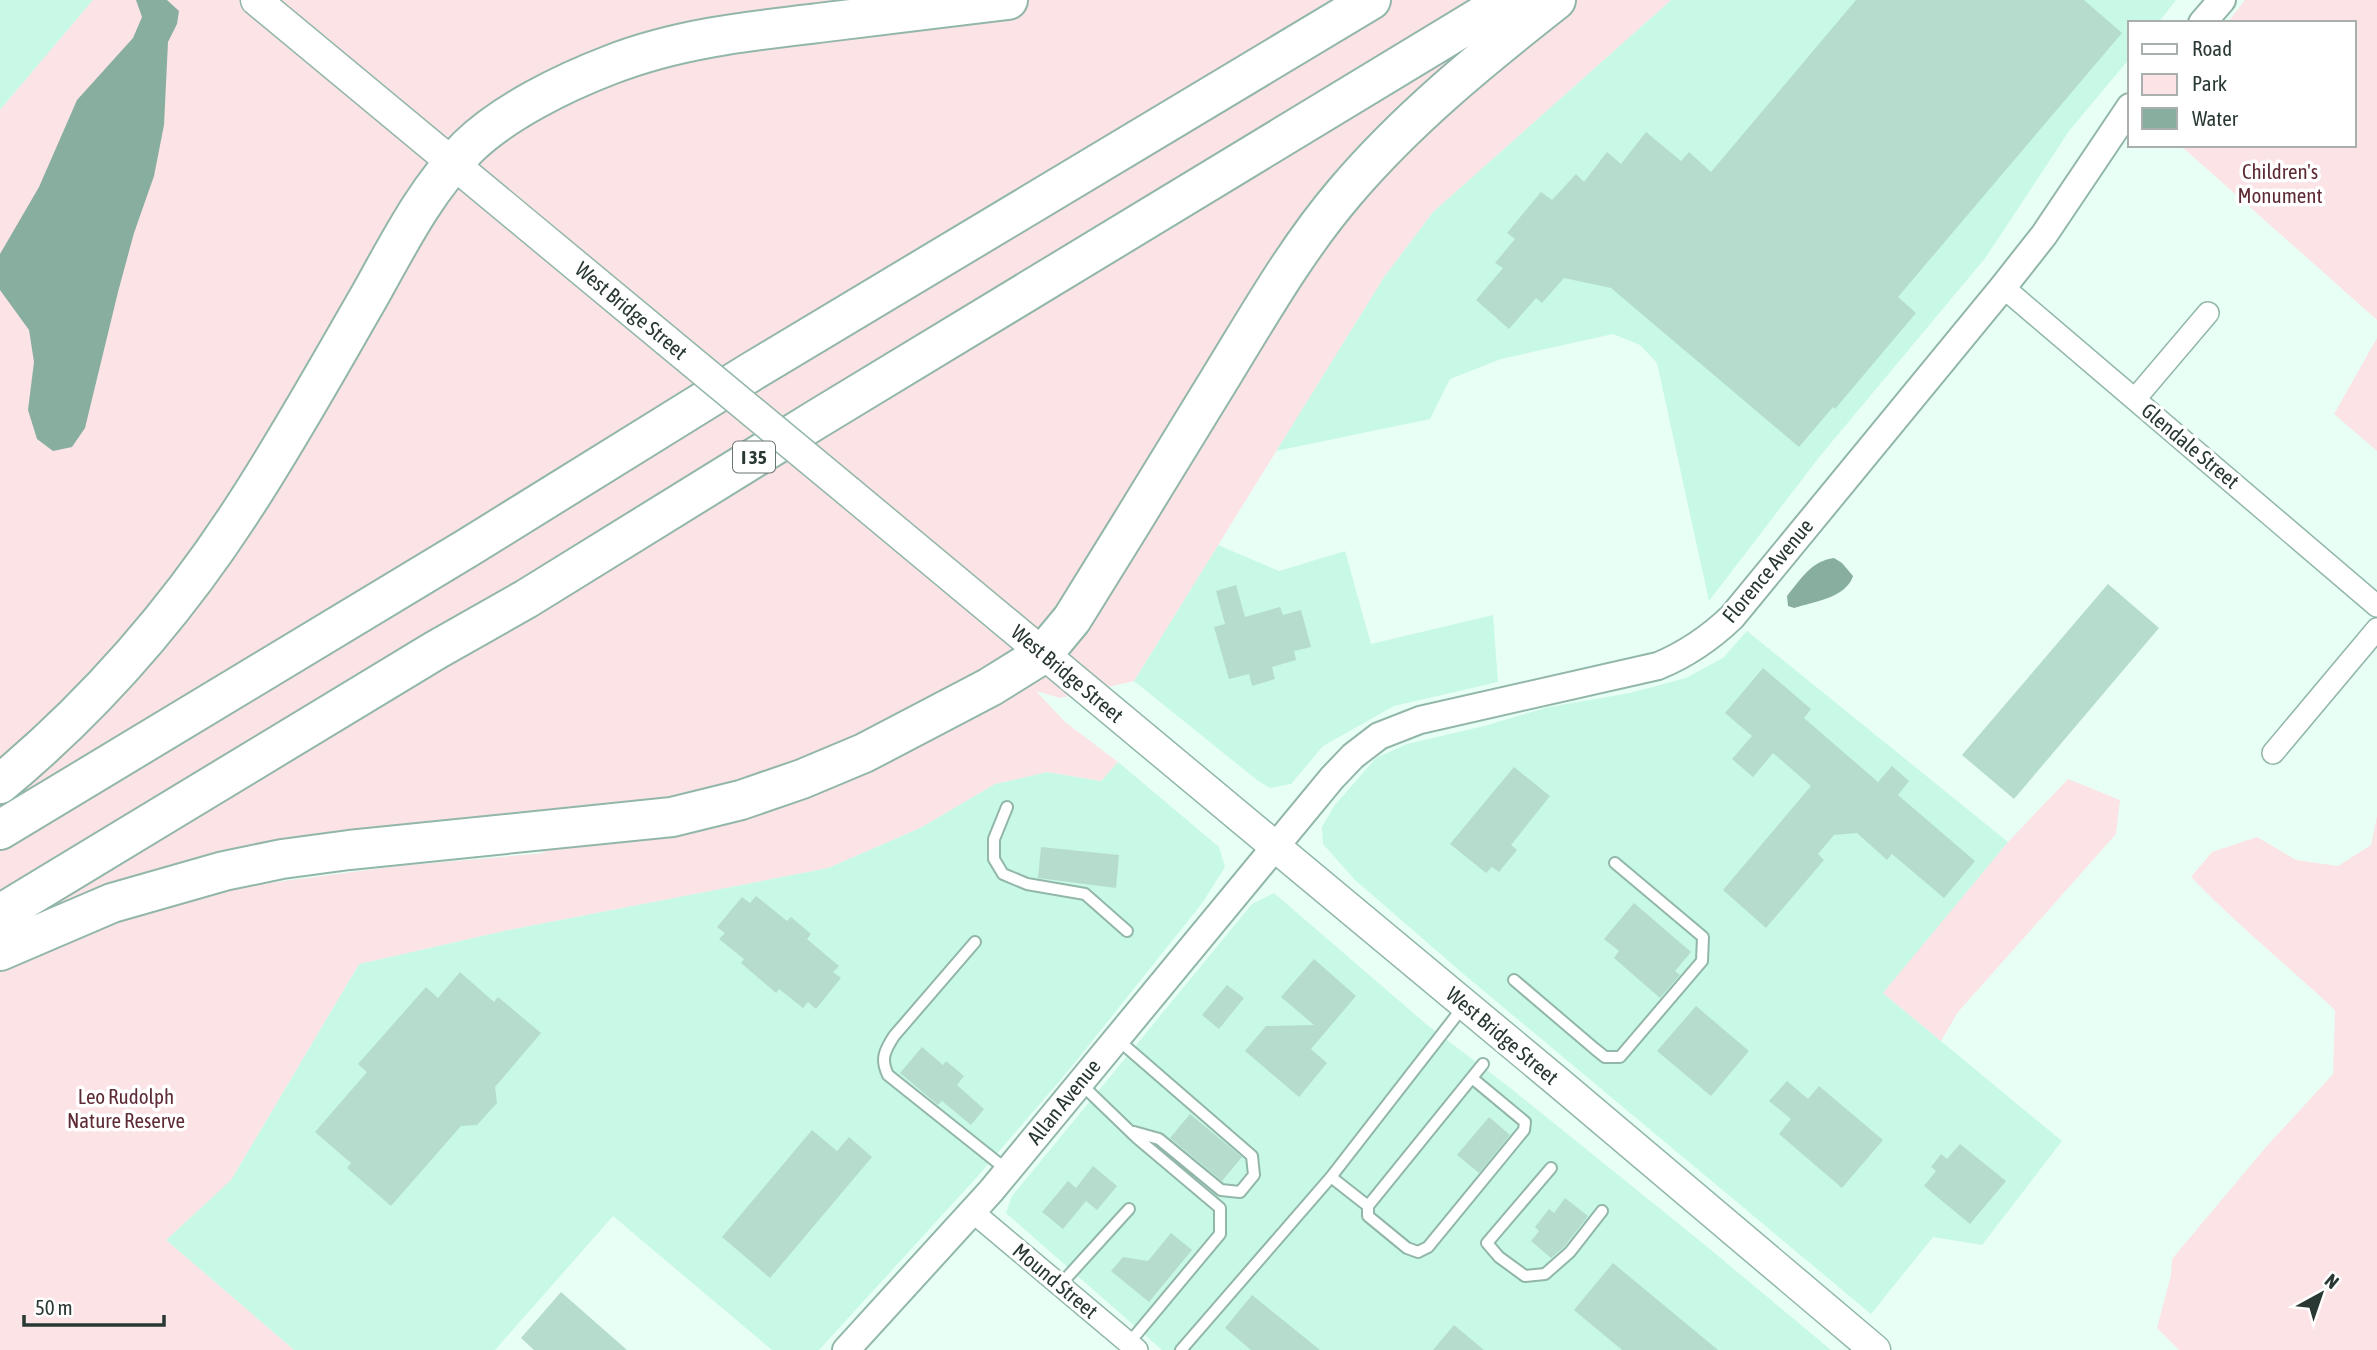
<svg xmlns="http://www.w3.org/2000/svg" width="2377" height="1350" font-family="'Asap Condensed',sans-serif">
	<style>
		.built { fill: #c8f8e6 }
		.green { fill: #fbe3e6 }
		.water { fill: #88aea0 }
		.building { fill: #b6dccd }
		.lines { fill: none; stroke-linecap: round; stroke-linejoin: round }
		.service-casing { stroke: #92b7a9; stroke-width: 14 }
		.minor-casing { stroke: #92b7a9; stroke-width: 24 }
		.tertiary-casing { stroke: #92b7a9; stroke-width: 30 }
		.secondary-casing { stroke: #92b7a9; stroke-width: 33 }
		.motorway-casing { stroke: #92b7a9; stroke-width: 42 }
		.service { stroke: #fff; stroke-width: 10 }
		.minor { stroke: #fff; stroke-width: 21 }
		.tertiary { stroke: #fff; stroke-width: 26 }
		.secondary { stroke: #fff; stroke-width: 30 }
		.motorway { stroke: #fff; stroke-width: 38 }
		.secondary-bridge-casing { stroke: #92b7a9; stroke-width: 33; stroke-linecap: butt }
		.secondary-bridge { stroke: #fff; stroke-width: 30 }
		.labels { text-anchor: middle; stroke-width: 7; stroke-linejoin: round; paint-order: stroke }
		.shield { fill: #fff; stroke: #697470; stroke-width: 2 }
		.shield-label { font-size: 19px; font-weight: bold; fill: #293832 }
		.park-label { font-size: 21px; fill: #5e2b35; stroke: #fff }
		.street-label { font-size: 21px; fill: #293832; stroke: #fff }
	</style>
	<rect width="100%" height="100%" fill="#e8fff6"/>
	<path class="built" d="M0,0H93L0,110Z
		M1671,0H2176L2158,23H2130V58L2069,131L1986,257L1820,456L1709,601L1657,363L1640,345L1613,334L1501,359L1450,379L1430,419L1276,451L1384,277L1433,212Z
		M1218,545L1279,571L1345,551L1371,644L1493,615L1498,682L1394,706L1323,746L1291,784L1270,788L1257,780L1134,681Z
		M1747,631L2008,842L1884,994L2062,1141L1982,1245L1933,1237L1871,1314L1467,977L1355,880L1323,844L1322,827L1334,806L1376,758L1407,744L1484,726L1549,707L1630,693L1686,678L1723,658Z
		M1118,762L1219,847L1225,867L1203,902L1069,1070L976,1178L819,1350H772L613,1216L495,1350H294L166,1240L231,1180L359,964L508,930L828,868L920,828L995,784L1047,772L1101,781Z
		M1274,893L1426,1024L1509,1087L1705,1245L1831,1350H1162L1006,1213L1012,1196L1252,904Z"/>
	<path class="green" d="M93,0H1671L1433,212L1384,277L1134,681L1060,698L1036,691L1065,722L1118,762L1101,781L1047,772L995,784L920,828L828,868L508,930L359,964L231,1180L166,1240L294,1350H0V971L26,958L158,908L246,886L398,866L546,853L477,838L349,850L0,951V110Z
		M2245,0H2377V320L2180,145H2354V23H2227Z
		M2377,338V451L2334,414Z
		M2068,779L2120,800L2116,834L1958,1012L1941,1041L1883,993L2008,842Z
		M2377,816V1350H2179L2157,1328L2171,1275L2172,1259L2265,1148L2333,1074L2335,1010C2287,965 2236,924 2191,877L2212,852L2257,837L2296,860L2338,866L2371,845Z"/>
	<path class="water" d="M136,0H167L179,11L177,24L168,42L164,125L154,176L134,233L118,292L85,428L72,447L53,451L37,439L28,410L34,362L29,330L0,290V254L39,187L77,100L133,38L142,17Z
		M1834,558L1842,563L1853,576C1846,598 1813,602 1794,608L1788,606L1787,596C1801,579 1811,561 1834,558Z"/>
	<path class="building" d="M1856,0H2084L2122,33L1898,297L1916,313L1835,409L1833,407L1799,447L1611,288L1564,278L1542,303L1536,298L1509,329L1476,300L1503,268L1495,263L1515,239L1507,233L1541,192L1552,200L1576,174L1584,182L1607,152L1621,164L1646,132L1681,161L1689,152L1711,172Z
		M2108,584L2159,628L2014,799L1962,755Z
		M1236,585L1245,617L1280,607L1283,615L1301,610L1311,647L1294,651L1296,660L1272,667L1275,679L1252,686L1249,674L1229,679L1214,627L1225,624L1216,591Z
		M1763,668L1811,709L1804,718L1878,782L1892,766L1909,781L1898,795L1975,861L1944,898L1892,854L1887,860L1857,833L1834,835L1818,854L1824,860L1766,928L1723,890L1811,786L1773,753L1753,777L1732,759L1752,736L1725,713Z
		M1514,767L1550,796L1511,845L1517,850L1499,872L1492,867L1486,873L1450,844Z
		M1041,847L1119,855L1116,888L1038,878Z
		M756,896L787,921L791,917L811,934L807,939L839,966L833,972L841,978L816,1009L808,1002L803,1008L779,989L776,993L741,963L744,959L719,939L725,933L717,927L742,897L750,903Z
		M1634,903L1691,952L1675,971L1680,975L1660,998L1614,958L1619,951L1604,939Z
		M1314,959L1356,996L1311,1049L1327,1063L1299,1097L1245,1051L1266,1026L1314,1025L1281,997Z
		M460,972L494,1002L498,997L541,1033L495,1087L497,1103L477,1125L461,1126L391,1206L347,1168L351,1163L315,1132L367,1072L358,1064L426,987L438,998Z
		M1227,985L1244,998L1219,1029L1202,1015Z
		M1696,1006L1749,1051L1711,1096L1657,1051Z
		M922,1047L943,1065L946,1061L964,1076L957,1085L984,1109L971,1125L942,1101L938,1105L900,1073Z
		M1787,1081L1808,1099L1819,1086L1883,1140L1842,1188L1779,1134L1791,1119L1769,1101Z
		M1190,1114L1242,1157L1222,1181L1170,1138Z
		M1489,1117L1510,1135L1479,1173L1457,1155Z
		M812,1130L837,1151L849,1137L872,1157L770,1278L722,1237Z
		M1960,1144L2006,1181L1970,1224L1924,1186L1936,1171L1931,1167L1941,1154L1947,1159Z
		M1093,1166L1117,1186L1097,1210L1086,1201L1063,1229L1042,1212L1068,1181L1076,1188Z
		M1565,1198L1588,1216L1564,1247L1551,1258L1531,1241L1539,1231L1535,1227L1549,1209L1554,1213Z
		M1171,1233L1192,1250L1149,1302L1111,1271L1123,1257L1148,1261Z
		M1613,1263L1718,1350H1622L1574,1310Z
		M561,1292L627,1350H534L521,1338Z
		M1252,1295L1320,1350H1251L1225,1328Z
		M1454,1325L1484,1350H1433Z"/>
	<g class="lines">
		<defs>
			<path id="service" d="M1007,807L994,839V859L1003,874L1027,884L1085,894L1127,931
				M975,942L894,1036C885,1050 880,1059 888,1075L1007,1170
				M1514,980L1595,1049L1605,1057H1620L1702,961L1703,937L1615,863
				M1117,1039L1252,1156L1254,1175L1240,1192L1221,1190L1159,1139L1134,1132
				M1472,1078L1525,1122L1524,1130L1428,1247L1418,1252L1407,1248L1368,1216V1206L1483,1064
				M1080,1083L1137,1138L1220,1208V1234L1129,1343
				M1551,1168L1487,1243L1499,1257L1525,1276L1545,1274L1570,1252L1602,1211
				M1331,1177L1368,1206
				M1060,1285L1129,1209
				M1181,1350L1331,1177L1463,1007"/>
			<path id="minor" d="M2003,287L2377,606
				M2135,399L2208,313
				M2273,753L2377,629
				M973,1212L1137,1350"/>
			<path id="tertiary" d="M2202,23L2222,0
				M846,1350L991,1191L1332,778L1353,756L1379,736L1420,720L1658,666C1687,654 1709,639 1732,617L2003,287L2044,235L2130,107"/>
			<path id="secondary" d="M256,0L667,341
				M848,491L1558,1082L1875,1350"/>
			<path id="motorway" d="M0,784C95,705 177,611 244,507C289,438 329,366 370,295C399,243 426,189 468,147C504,112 563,83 610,65C676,39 748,31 818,23C881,15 945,8 1008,0
				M0,830L469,547L751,372L1371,0
				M0,914L436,650L526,599L817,419L1508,0
				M0,951L112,903L224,871L282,859L349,850L672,817L741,800L802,779L864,753L990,687L1043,654L1072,619C1123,537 1174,454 1224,372C1262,310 1298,247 1345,192C1407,119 1481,59 1556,0"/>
		</defs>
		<use href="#service" class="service-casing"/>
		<use href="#minor" class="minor-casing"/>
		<use href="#tertiary" class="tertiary-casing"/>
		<use href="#secondary" class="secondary-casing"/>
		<use href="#motorway" class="motorway-casing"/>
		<use href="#service" class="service"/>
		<use href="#minor" class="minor"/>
		<use href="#tertiary" class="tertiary"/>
		<use href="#secondary" class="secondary"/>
		<use href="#motorway" class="motorway"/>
		<defs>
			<path id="secondary-bridge" d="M667,341L848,491"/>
		</defs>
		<use href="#secondary-bridge" class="secondary-bridge-casing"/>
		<use href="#secondary-bridge" class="secondary-bridge"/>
	</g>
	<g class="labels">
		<rect class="shield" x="733" y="441.5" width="42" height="31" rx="5"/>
		<g class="shield-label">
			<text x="754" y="464">I 35</text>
		</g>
		<g class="park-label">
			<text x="2280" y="179">Children's<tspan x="2280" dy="24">Monument</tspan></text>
			<text x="126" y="1104">Leo Rudolph<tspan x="126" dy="24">Nature Reserve</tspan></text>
		</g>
		<g class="street-label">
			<text transform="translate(631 311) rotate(40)" y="7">West Bridge Street</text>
			<text transform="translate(2190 446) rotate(40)" y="7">Glendale Street</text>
			<text transform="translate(1768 571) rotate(-50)" y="7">Florence Avenue</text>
			<text transform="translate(1067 674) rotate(40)" y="7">West Bridge Street</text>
			<text transform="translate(1502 1036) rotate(40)" y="7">West Bridge Street</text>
			<text transform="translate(1064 1102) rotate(-51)" y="7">Allan Avenue</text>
			<text transform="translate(1055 1281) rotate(40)" y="7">Mound Street</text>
		</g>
	</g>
	<rect x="2128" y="21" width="228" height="126" fill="#ffffff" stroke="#a9afad" stroke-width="2"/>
	<rect x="2142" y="44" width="35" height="10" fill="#ffffff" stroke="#a9afad" stroke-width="2"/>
	<text x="2192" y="56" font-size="21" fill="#293832">Road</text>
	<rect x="2142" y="74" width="35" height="21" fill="#fbe3e6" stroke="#a9afad" stroke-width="2"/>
	<text x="2192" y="91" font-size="21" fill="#293832">Park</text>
	<rect x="2142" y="108" width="35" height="21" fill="#88aea0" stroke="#a9afad" stroke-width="2"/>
	<text x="2192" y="126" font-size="21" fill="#293832">Water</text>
	<g transform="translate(2321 1294) rotate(40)" stroke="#ffffff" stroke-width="5" paint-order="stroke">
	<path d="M0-5L12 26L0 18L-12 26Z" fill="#293832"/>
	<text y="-10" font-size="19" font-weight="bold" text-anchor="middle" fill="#293832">N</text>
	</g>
	<path d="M24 1315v10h140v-10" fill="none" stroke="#293832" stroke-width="3.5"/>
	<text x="35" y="1315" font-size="21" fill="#293832" stroke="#ffffff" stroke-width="5" paint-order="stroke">50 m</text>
</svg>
